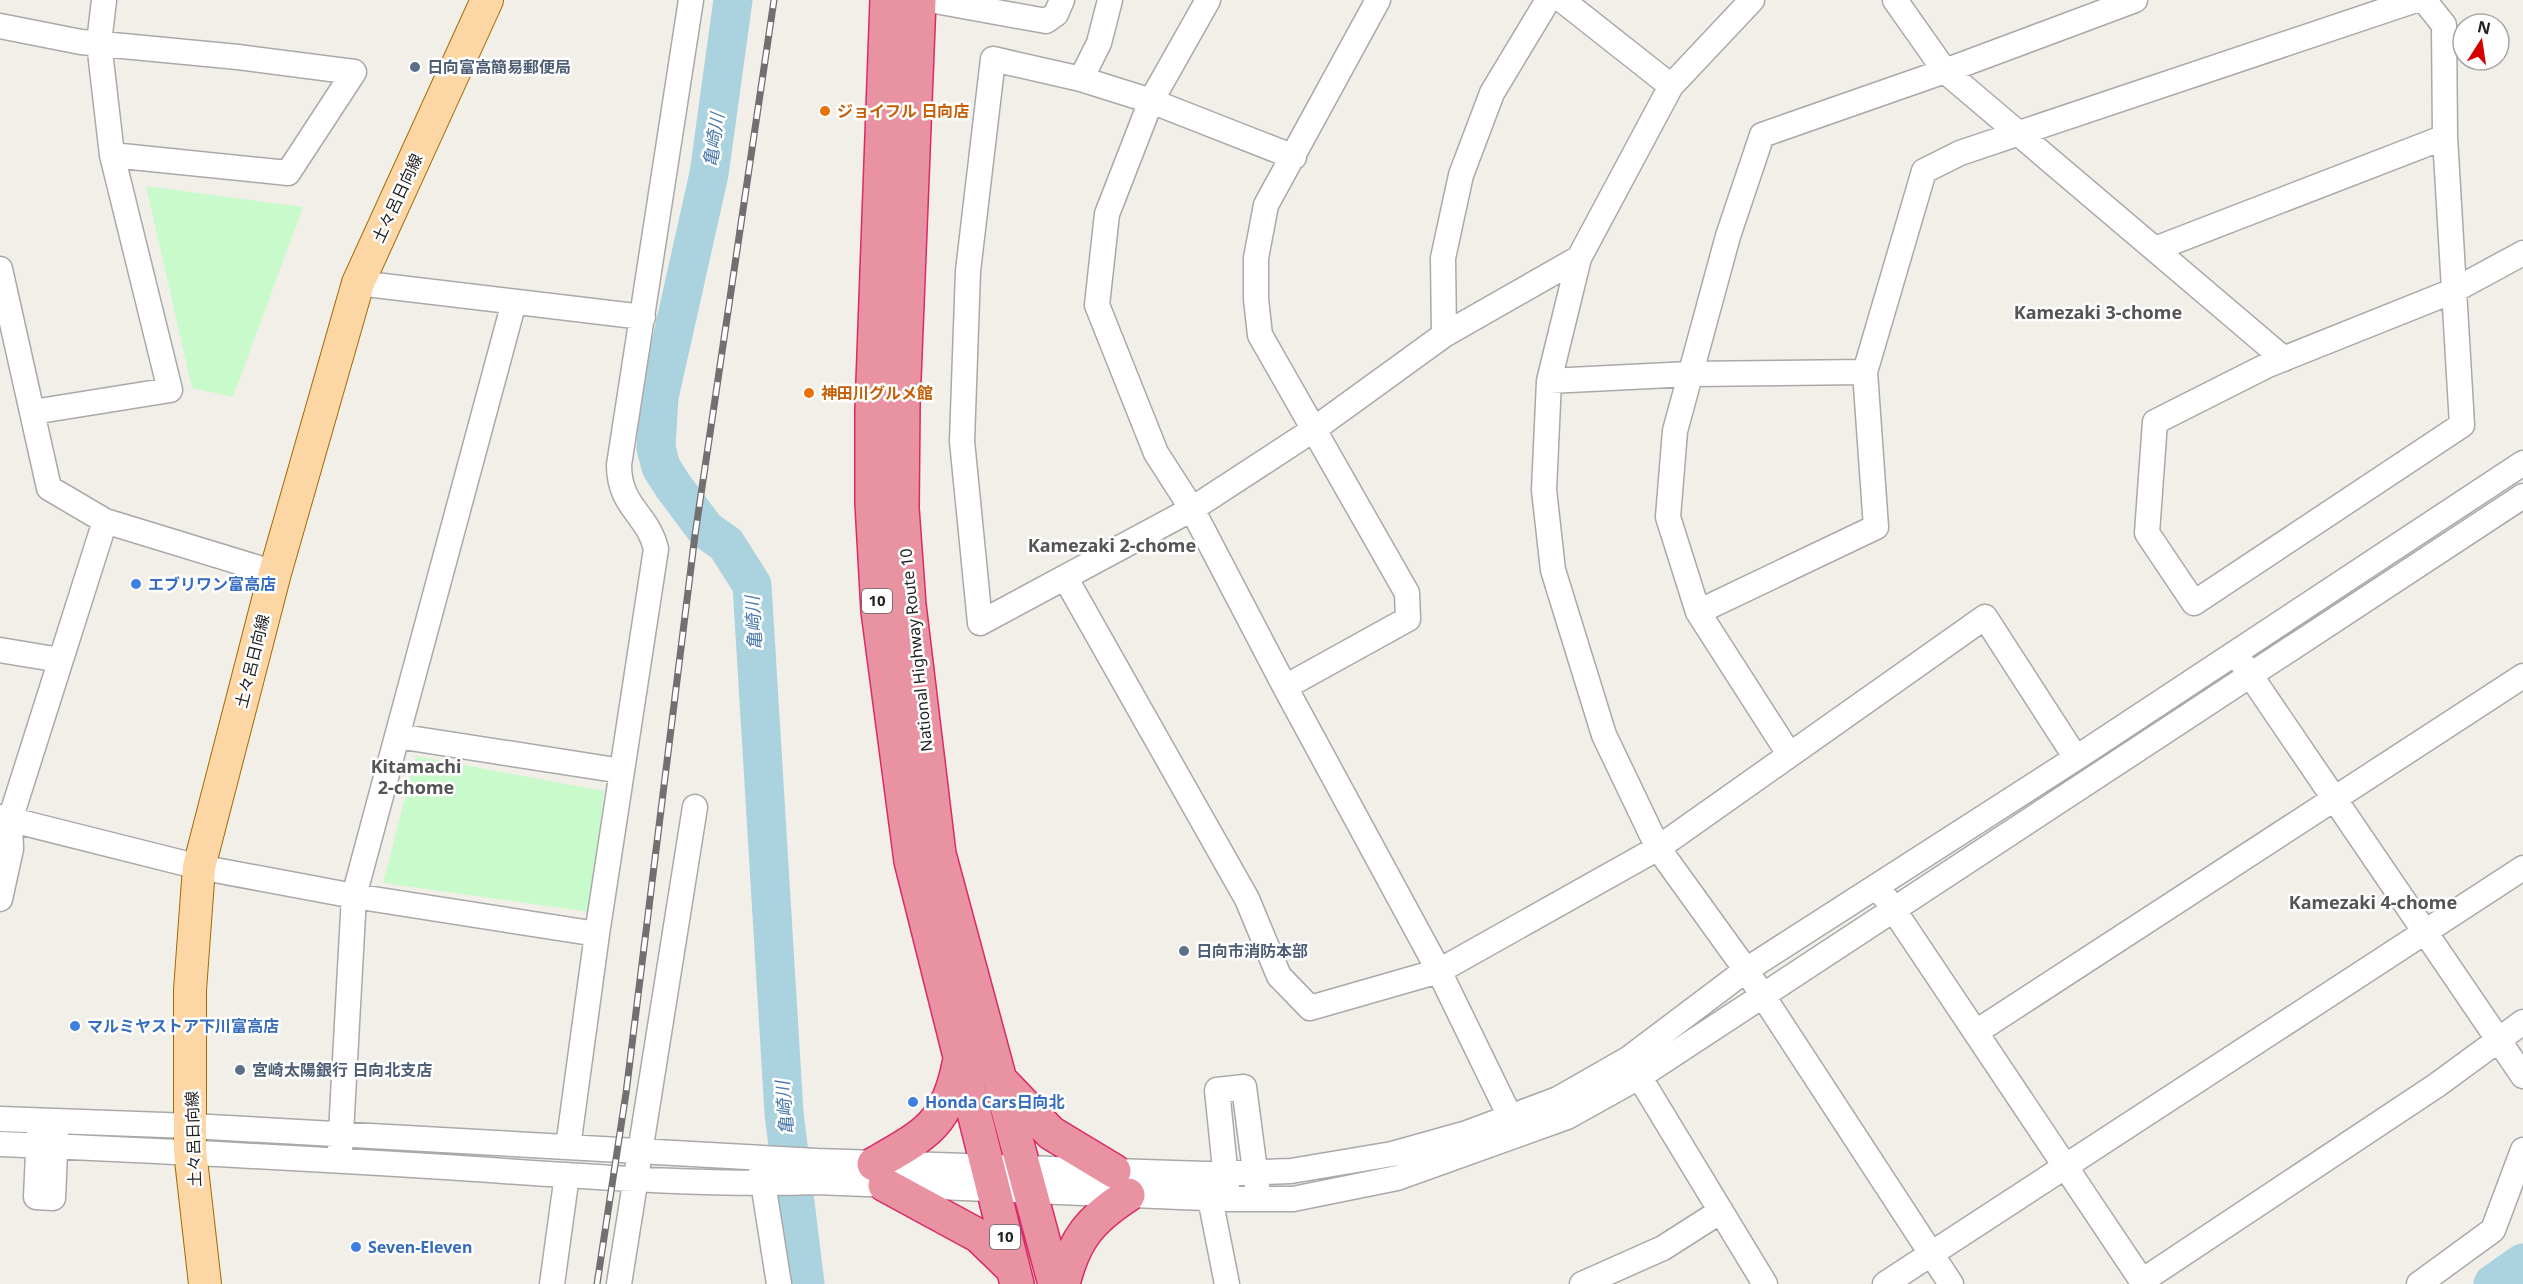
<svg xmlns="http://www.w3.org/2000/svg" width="2523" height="1284" font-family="'Noto Sans','Noto Sans JP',sans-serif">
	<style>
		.park { fill: #c8facc }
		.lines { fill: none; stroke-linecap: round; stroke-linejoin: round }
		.river { stroke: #aad3df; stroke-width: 39 }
		.minor-casing { stroke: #a9a9a9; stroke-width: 27 }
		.major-casing { stroke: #a06b00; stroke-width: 34 }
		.highway-casing { stroke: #dc2a67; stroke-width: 36 }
		.minor { stroke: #fff; stroke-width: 24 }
		.major { stroke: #fcd6a4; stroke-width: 32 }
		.highway { stroke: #e892a2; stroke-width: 33 }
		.rail-casing { stroke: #707070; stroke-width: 7 }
		.rail { stroke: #fff; stroke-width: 4.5; stroke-dasharray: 14; stroke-linecap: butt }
		.service-dot { fill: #5c6f8a; stroke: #fff; stroke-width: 2 }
		.food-dot { fill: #e8710a; stroke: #fff; stroke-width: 2 }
		.shop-dot { fill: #3f7fe0; stroke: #fff; stroke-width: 2 }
		.labels { text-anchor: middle; stroke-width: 5; stroke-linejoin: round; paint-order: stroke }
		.shield { fill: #fff; stroke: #646464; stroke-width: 1.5 }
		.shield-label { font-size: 15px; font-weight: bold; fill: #222 }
		.service-label { font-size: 16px; font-weight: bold; fill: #4e5e75; stroke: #fff; text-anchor: start }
		.food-label { font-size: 16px; font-weight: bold; fill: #c56008; stroke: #fff; text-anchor: start }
		.street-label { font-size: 16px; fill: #222; stroke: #fff }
		.shop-label { font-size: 16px; font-weight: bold; fill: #366cbe; stroke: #fff; text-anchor: start }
		.water-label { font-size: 18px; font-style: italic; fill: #4a7aab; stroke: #fff }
		.neighbourhood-label { font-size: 18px; font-weight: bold; fill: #555; stroke: #fff }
	</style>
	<rect width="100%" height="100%" fill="#f2efe9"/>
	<path class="park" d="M146,186L303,207L233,397L192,388Z
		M416,756L604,791L590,912L383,883Z"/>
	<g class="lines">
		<path class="river" d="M733,0L709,174L659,397L656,448L661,467L673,486L706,530L726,544L752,585L784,1113L805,1284
			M2493,1284L2523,1263"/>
		<defs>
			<path id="minor" d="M930,0L1046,21L1056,14L1062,0
				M1208,0L1151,101L1107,214L1097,305L1156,453L1192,509L1285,687L1439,971L1516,1129
				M1562,0L1671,86
				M1752,0L1671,86L1579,258L1549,381L1544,490L1553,570L1604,735L1658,848L1746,970L1951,1284
				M1895,0L1945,71L2284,359
				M2424,0L2444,25L2445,137L2462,425L2194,603L2147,533L2155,422L2268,365L2453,291L2523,253
				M0,26L81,42L238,57L354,72L288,173L112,155
				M1081,79L1099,43L1110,0
				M1294,157L1151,101L1081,79L993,59L968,271L962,441L980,623L1192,509L1313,430L1444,335L1579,258
				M2155,249L2445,137
				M0,269L49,488L105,521L275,573
				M358,283L643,317
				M1444,335L1443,258L1461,175L1492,93L1548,0
				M1549,381L1690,374L1865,372
				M33,412L170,390L112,155L99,43L104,0
				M1066,579L1247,899L1279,976L1310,1008L1439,971L1658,848L1985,617L2076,758
				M1698,612L1876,527L1865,372L1924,171L1960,153L2416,0
				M0,650L60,660
				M2242,663L2523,1076
				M1285,687L1408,619L1407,593L1260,335L1256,299V258L1266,205L1378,0
				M397,736L622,771
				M1789,754L1698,612L1668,517L1675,431L1728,236L1762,135L1945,71L2135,0
				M0,817L199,867L354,896L597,934
				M1885,897L2144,1284
				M0,899L11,849L10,820L105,521
				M1976,1032L2523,676
				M1631,1063L1765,1284
				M0,1119L191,1126L817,1161L1204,1174L1291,1171L1392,1154L1467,1133L1558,1099L1628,1059L1746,970L2076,758L2523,463
				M39,1132L36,1197L53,1198L56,1130
				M0,1144C149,1150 297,1158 445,1167C569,1175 693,1186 817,1182L1229,1199H1293L1397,1178L1567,1117L1639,1077L2523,496
				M568,1147L597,934L656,549C648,514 619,507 619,465L691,0
				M340,1151L354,896L514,302
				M761,1170L779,1284
				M1207,1183L1227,1284
				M1227,1188L1217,1090L1244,1087L1257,1186
				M2142,1281L2437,1085L2523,1022
				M552,1284L567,1175
				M619,1284L695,807
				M1582,1284L1663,1248L1721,1211
				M1885,1284L2523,868
				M2419,1284L2493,1230L2523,1150"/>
			<path id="major" d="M205,1284L190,1151V990L199,867L275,573L358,283L487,0"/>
			<path id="highway" d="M887,0L872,410V503L878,611L911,861L1017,1284
				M919,0L903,404L902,508L909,605L939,854L1055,1284
				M1004,1084L1051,1133L1114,1171
				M874,1164C925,1135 947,1125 959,1064
				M885,1185L979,1236L1013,1269
				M1063,1284C1074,1239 1090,1220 1128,1195"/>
		</defs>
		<use href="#minor" class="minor-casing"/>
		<use href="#major" class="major-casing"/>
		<use href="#highway" class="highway-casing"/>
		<use href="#minor" class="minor"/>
		<use href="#major" class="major"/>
		<use href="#highway" class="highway"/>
		<defs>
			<path id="rail" d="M597,1284L626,1093L695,535L774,0"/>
		</defs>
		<use href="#rail" class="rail-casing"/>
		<use href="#rail" class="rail"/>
	</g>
	<g class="service-dot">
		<circle cx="415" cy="67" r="6"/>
		<circle cx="1184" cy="951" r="6"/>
		<circle cx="240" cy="1070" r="6"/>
	</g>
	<g class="food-dot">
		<circle cx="825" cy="111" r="6"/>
		<circle cx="809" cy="393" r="6"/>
	</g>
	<g class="shop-dot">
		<circle cx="136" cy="584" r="6"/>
		<circle cx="75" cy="1026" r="6"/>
		<circle cx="913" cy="1102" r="6"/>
		<circle cx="356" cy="1247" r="6"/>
	</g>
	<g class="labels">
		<g class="shield">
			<rect x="862" y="589" width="30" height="24" rx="4.5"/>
			<rect x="990" y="1225" width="30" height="24" rx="4.5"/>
		</g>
		<g class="shield-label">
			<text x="877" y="606">10</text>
			<text x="1005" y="1242">10</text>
		</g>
		<g class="service-label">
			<text x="427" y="73">日向富高簡易郵便局</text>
			<text x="1196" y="957">日向市消防本部</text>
			<text x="252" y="1076">宮崎太陽銀行 日向北支店</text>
		</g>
		<g class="food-label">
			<text x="837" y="117">ジョイフル 日向店</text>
			<text x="821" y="399">神田川グルメ館</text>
		</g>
		<g class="street-label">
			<text transform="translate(397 198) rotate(-65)" y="6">土々呂日向線</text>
			<text transform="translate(916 650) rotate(-96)" y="6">National Highway Route 10</text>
			<text transform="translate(252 661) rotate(-76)" y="6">土々呂日向線</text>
			<text transform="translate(193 1139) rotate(-92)" y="6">土々呂日向線</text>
		</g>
		<g class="shop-label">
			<text x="148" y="590">エブリワン富高店</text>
			<text x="87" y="1032">マルミヤストア下川富高店</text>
			<text x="925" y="1108">Honda Cars日向北</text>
			<text x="368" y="1253">Seven-Eleven</text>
		</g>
		<g class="water-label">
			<text transform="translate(714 140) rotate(-82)" y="6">亀崎川</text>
			<text transform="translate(754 623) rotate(-93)" y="6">亀崎川</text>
			<text transform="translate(785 1108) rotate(-95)" y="6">亀崎川</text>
		</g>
		<g class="neighbourhood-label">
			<text x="2098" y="319">Kamezaki 3-chome</text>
			<text x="1112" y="552">Kamezaki 2-chome</text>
			<text x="416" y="773">Kitamachi<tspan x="416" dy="21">2-chome</tspan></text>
			<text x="2373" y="909">Kamezaki 4-chome</text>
		</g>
	</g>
	<g transform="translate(2481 42) rotate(12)"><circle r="28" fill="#ffffff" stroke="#a7a7a7" stroke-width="1.5"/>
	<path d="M0-4.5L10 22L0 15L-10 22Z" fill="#d40000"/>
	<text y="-9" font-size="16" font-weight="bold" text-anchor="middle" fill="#222222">N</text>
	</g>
</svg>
